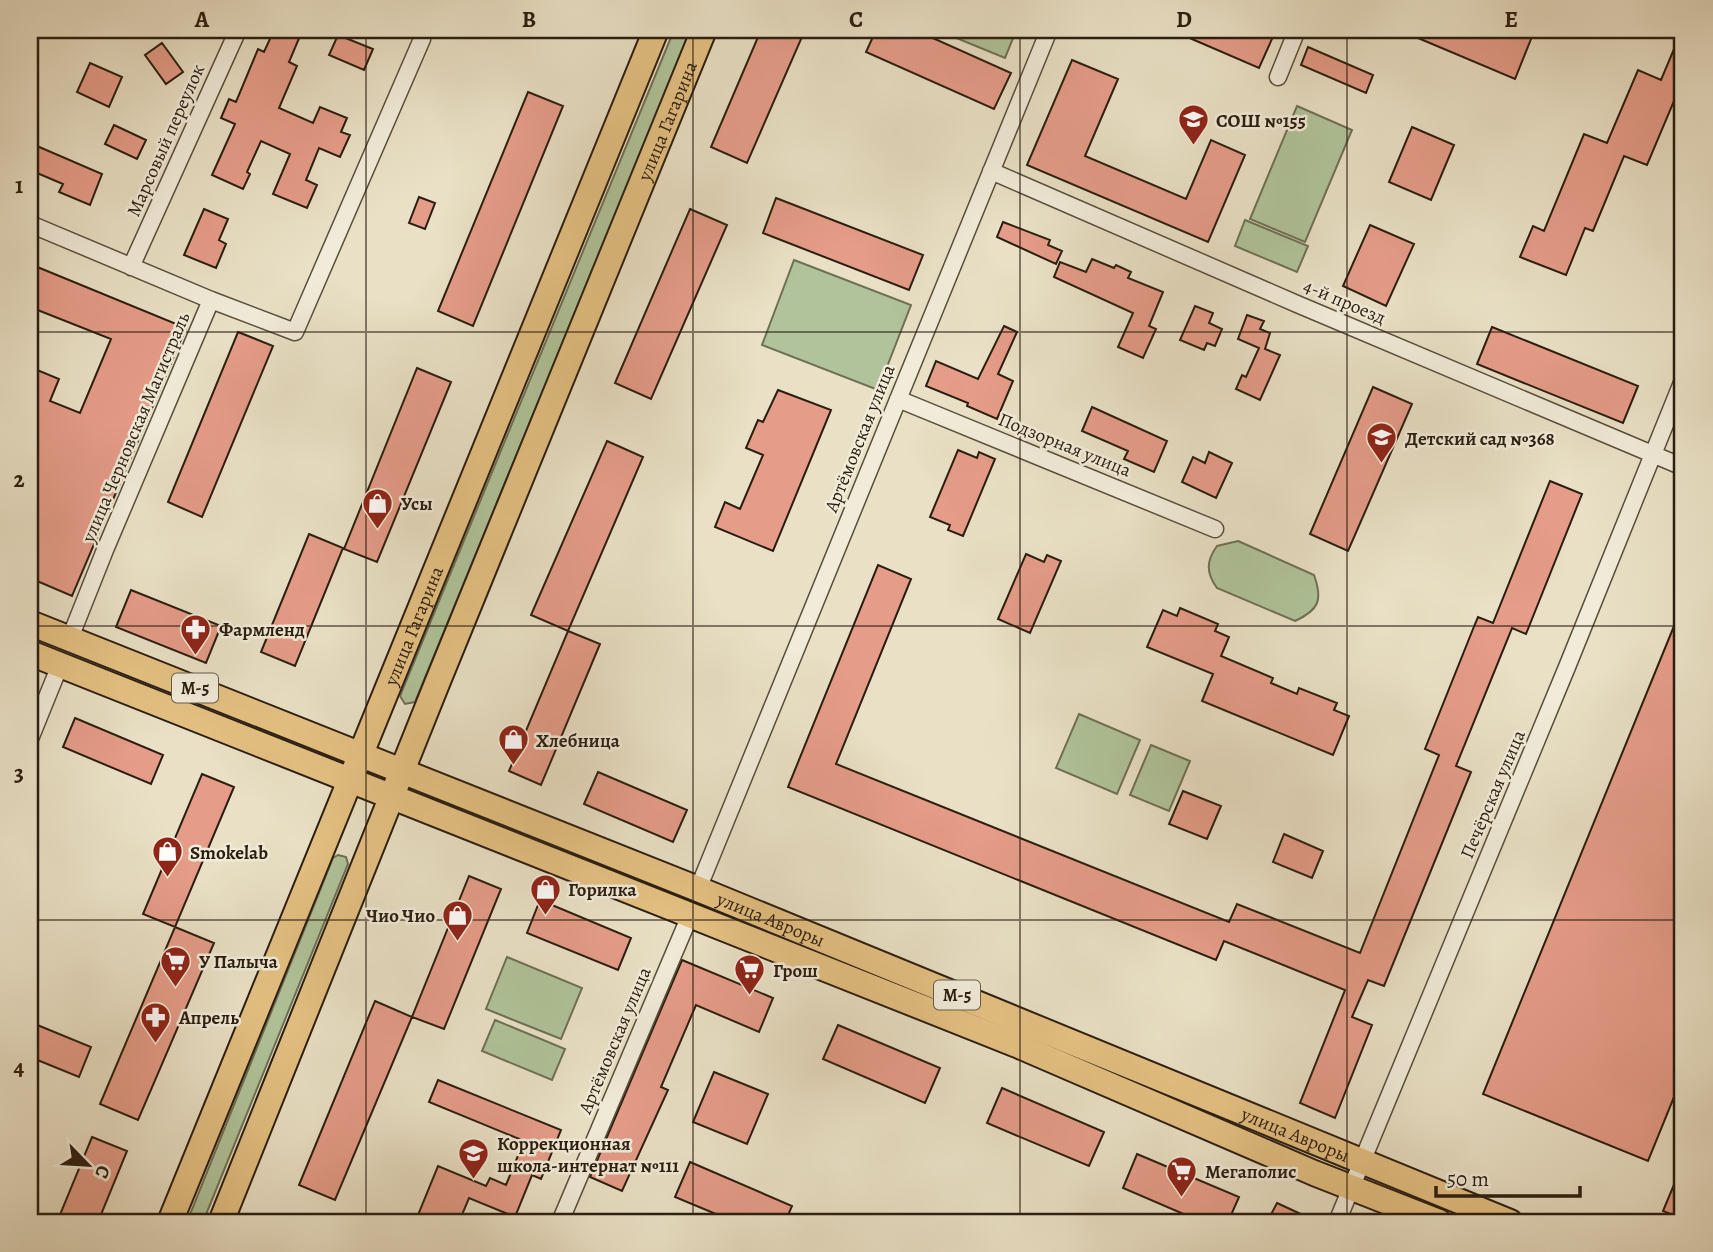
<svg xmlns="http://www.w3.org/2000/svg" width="1713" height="1252" font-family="Alegreya,serif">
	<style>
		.green { fill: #b0c39a; stroke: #6e7055; stroke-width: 2 }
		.building { fill: #e59c88; stroke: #2b1e10; stroke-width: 2 }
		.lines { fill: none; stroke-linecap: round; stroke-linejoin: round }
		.street-casing { stroke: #5a4e3d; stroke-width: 19 }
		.primary-casing { stroke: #2b1e10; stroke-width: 28 }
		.street { stroke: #f1ebd9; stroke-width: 16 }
		.primary { stroke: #e4c082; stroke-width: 24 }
		.grid { fill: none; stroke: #2b1e10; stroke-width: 2; stroke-opacity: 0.55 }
		.labels { text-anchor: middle; stroke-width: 5; stroke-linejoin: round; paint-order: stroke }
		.shield { fill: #f1ebd9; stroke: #665c4c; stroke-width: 2 }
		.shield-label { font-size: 18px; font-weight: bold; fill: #2b1e10 }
		.street-label { font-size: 19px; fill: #2b1e10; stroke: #f1ebd9 }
		.poi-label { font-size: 19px; font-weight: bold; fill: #2b1e10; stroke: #f1ebd9; text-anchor: start }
		.neatline { fill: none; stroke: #2b1e10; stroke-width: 2.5 }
		.grid-label { font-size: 23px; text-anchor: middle; font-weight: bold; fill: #2b1e10 }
	</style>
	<rect width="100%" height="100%" fill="#e9e0c5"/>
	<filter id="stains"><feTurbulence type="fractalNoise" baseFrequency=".00286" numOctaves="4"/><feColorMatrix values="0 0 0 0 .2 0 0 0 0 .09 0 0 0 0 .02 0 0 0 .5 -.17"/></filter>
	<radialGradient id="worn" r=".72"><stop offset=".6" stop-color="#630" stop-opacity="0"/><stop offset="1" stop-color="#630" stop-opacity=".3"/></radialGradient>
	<path class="green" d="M674,30H691L415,702L405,704L400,696Z
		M937,30H1015L1016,31L1005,58Z
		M1297,106L1352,130L1305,242L1250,219Z
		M1245,220L1308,246L1297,272L1235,246Z
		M794,260L911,305L878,390L762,345Z
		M1238,541L1314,575C1323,600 1319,610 1295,621L1217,588C1206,573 1206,561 1217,546Z
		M1079,714L1140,740L1117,794L1056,768Z
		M1151,745L1190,761L1169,811L1130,795Z
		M338,855L346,857L348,864L203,1222H187L333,858Z
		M507,957L582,988L561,1039L486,1009Z
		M495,1020L565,1049L552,1080L482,1051Z"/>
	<path class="building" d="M274,30H296L294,34L300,36L289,62L297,66L279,108L313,123L320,107L347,118L341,132L350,135L340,157L319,148L306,180L317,185L307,208L273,194L290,154L261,141L247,172L250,174L243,189L212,175L235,124L221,118L229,99L236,102L258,49L264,52Z
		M761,30H805L747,163L711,147Z
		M876,30H915L1011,73L994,109L866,52Z
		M1171,30H1276L1259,68Z
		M1399,30H1523L1533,34L1515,79Z
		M1682,30L1683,91L1679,89L1647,165L1624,156L1593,231L1585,228L1566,275L1520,257L1533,226L1544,231L1584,134L1607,143L1638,70L1661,80Z
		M338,35L373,49L364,70L329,55Z
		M162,43L183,72L166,84L145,55Z
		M1308,47L1373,75L1366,93L1301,65Z
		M1072,60L1118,79L1085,156L1186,199L1211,140L1245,155L1208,242L1027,165Z
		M90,63L122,77L109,107L77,92Z
		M528,92L563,106L473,326L438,311Z
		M114,125L146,140L137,159L105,144Z
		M1412,127L1454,145L1431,200L1389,182Z
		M30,143L102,174L90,205L59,192L63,184L30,170Z
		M419,197L435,203L425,229L409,223Z
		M776,198L923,255L909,290L763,233Z
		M204,209L228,219L219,240L226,244L216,268L184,255Z
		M690,209L727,225L651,399L615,383Z
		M1003,222L1050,240L1048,245L1062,251L1056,264L997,237Z
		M1370,225L1414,244L1386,306L1343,286Z
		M1092,259L1114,268L1116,265L1131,272L1128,278L1163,292L1149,326L1156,329L1143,358L1118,347L1133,313L1054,277L1060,262L1086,272Z
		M30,264L186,328L72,596L30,578V367L59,379L50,401L80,413L111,339L30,307Z
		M1195,306L1213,313L1209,323L1222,329L1215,346L1207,343L1204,350L1180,340Z
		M1247,315L1264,321L1260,329L1270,333L1265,349L1280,355L1260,400L1236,389L1242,375L1246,377L1259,348L1238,339Z
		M1004,326L1017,332L998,374L1013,381L997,419L967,406L968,403L926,386L936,361L978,379Z
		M1492,327L1638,386L1623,423L1477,364Z
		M238,332L273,346L202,517L168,502Z
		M417,368L451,382L377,562L344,549Z
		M1373,387L1412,404L1348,551L1310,534Z
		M778,390L831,410L773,551L715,527L725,502L740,509L763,455L746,448L758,420L763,422Z
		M1092,407L1167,441L1154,472L1124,459L1128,451L1082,431Z
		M607,441L643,457L568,631L531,615Z
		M958,450L977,458L979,452L995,459L963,536L948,530L950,525L930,517Z
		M1209,452L1232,463L1216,498L1182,482L1193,457L1205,463Z
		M1550,481L1582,494L1526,634L1512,628L1456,766L1471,772L1384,986L1368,980L1352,1017L1372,1025L1335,1118L1300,1103L1345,990L1224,941L1216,960L788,787L878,565L911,579L836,764L1229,922L1237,904L1360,953L1439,755L1425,749L1473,629L1478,617L1493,623Z
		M309,534L343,548L295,666L261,652Z
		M1026,554L1044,562L1047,555L1061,561L1030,633L998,619Z
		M131,590L221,626L206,663L116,627Z
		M1683,604V1075L1648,1161L1483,1094Z
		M1180,608L1218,624L1215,631L1229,637L1221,656L1273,678L1271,683L1297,694L1299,688L1337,703L1334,710L1349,716L1333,755L1202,701L1213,674L1147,647L1163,610L1177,616Z
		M568,631L600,644L541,785L509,771Z
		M75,718L163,755L151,784L63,747Z
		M598,772L687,810L673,842L584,804Z
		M202,774L234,787L175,927L143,914Z
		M1183,791L1221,806L1207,839L1169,824Z
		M1284,834L1323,851L1312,878L1273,862Z
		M469,876L501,889L444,1029L412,1017Z
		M540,900L631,938L618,970L527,933Z
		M175,927L214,943L138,1120L100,1104Z
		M682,960L773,998L759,1032L696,1005L661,1087L668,1090L622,1191L590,1177Z
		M375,1001L412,1017L335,1200L299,1185Z
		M30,1022L91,1047L79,1077L30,1057Z
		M838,1025L940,1068L925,1103L823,1059Z
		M714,1072L768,1094L747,1144L693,1122Z
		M438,1080L561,1130L541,1179L532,1175L515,1217L469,1198L459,1222H435L418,1215L438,1166L486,1186L490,1178L506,1185L524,1141L429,1102Z
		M1002,1088L1104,1132L1089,1166L987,1123Z
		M92,1137L127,1151L98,1222H57Z
		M1137,1154L1239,1197L1228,1222H1202L1123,1188Z
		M690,1162L792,1206L785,1222H735L675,1197Z
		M1683,1163V1219L1663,1211Z
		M1277,1203L1318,1222H1267Z"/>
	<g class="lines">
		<defs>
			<path id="street" d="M1278,77L1297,30
				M991,171L1297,304L1683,467
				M30,224L211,300
				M131,267L238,30
				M898,399L1215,529
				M70,638L105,550L211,300L295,332L422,39
				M30,739L60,665
				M698,889L1049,30
				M560,1222L691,913
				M1337,1222L1567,667L1683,380"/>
			<g id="primary">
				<path id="s1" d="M30,623L698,889L1510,1222"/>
				<path d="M30,653L1017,1045L1314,1173L1439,1222"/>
				<path id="s2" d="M170,1222L656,30"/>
				<path id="s3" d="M221,1222L436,686L704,30"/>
			</g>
		</defs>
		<use href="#street" class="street-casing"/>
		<use href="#primary" class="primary-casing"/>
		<use href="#street" class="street"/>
		<use href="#primary" class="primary"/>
	</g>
	<path class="grid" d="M366,30V1222M693,30V1222M1020,30V1222M1347,30V1222M30,332H1683M30,626H1683M30,920H1683"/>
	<defs>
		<symbol id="school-pin" viewBox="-11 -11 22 30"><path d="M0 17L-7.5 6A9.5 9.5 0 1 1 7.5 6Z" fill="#8f2418" stroke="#f1ebd9"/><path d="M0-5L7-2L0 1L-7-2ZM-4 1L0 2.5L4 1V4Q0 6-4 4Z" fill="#fff"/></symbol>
		<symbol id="shop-pin" viewBox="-11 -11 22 30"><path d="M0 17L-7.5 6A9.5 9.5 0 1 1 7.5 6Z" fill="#8f2418" stroke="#f1ebd9"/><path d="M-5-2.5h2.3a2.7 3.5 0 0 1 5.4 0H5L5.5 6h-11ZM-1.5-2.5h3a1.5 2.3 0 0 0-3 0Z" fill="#fff"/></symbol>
		<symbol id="pharmacy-pin" viewBox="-11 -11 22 30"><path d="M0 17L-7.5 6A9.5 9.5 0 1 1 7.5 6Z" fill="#8f2418" stroke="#f1ebd9"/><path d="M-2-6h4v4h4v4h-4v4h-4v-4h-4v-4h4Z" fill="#fff"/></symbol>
		<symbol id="supermarket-pin" viewBox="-11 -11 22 30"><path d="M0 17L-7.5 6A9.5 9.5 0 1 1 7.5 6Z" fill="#8f2418" stroke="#f1ebd9"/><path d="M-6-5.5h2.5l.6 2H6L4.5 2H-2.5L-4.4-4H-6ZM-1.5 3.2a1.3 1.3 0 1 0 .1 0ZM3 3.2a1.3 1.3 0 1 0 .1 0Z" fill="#fff"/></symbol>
	</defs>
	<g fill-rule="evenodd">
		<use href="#school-pin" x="1176" y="102" width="35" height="47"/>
		<use href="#school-pin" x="1364" y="420" width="35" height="47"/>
		<use href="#shop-pin" x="360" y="486" width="35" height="47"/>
		<use href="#pharmacy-pin" x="178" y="612" width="35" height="47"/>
		<use href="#shop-pin" x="496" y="722" width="35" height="47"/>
		<use href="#shop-pin" x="150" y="834" width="35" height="47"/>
		<use href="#shop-pin" x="528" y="872" width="35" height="47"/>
		<use href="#shop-pin" x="440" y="898" width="35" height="47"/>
		<use href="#supermarket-pin" x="158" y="944" width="35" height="47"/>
		<use href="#supermarket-pin" x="732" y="952" width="35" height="47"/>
		<use href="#pharmacy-pin" x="138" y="1000" width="35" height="47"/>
		<use href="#school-pin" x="456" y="1136" width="35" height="47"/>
		<use href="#supermarket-pin" x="1164" y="1154" width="35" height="47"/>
	</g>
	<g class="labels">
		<g class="shield">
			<rect x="172" y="673.5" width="46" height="29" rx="5"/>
			<rect x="934" y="980.5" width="46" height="29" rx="5"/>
		</g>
		<g class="shield-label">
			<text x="195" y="694">М-5</text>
			<text x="957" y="1001">М-5</text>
		</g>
		<g class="street-label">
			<text dy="7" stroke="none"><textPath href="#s3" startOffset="1188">улица Гагарина</textPath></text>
			<text transform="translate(165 140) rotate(-66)" y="7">Марсовый переулок</text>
			<text transform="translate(1345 301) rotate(23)" y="7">4-й проезд</text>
			<text transform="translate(135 427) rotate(-67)" y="7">улица Черновская Магистраль</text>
			<text transform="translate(859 438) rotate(-68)" y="7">Артёмовская улица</text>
			<text transform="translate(1065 444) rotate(22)" y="7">Подзорная улица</text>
			<text dy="7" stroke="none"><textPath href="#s2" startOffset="644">улица Гагарина</textPath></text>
			<text transform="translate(1492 794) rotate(-67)" y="7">Печёрская улица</text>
			<text dy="7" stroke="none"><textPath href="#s1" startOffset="798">улица Авроры</textPath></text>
			<text transform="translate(614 1040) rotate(-67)" y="7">Артёмовская улица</text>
			<text dy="7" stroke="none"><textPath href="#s1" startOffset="1365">улица Авроры</textPath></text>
		</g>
		<g class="poi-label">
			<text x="1216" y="127">СОШ №155</text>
			<text x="1405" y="445">Детский сад №368</text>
			<text x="401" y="510">Усы</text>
			<text x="219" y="636">Фармленд</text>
			<text x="536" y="747">Хлебница</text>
			<text x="190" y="859">Smokelab</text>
			<text x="568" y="896">Горилка</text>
			<text x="435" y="922" text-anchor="end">Чио Чио</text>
			<text x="199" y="968">У Палыча</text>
			<text x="773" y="977">Грош</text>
			<text x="179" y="1024">Апрель</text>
			<text x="497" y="1150">Коррекционная<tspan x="497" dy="22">школа-интернат №111</tspan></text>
			<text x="1205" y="1178">Мегаполис</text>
		</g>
	</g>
	<rect width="1713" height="1252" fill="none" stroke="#e9e0c5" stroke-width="77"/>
	<g transform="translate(88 1165) rotate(115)" stroke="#f1ebd9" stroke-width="5" paint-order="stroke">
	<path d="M0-5L12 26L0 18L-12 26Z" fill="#2b1e10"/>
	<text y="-10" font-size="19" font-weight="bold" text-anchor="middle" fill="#2b1e10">С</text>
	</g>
	<path d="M1436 1186v10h144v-10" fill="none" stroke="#2b1e10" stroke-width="3.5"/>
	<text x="1447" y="1186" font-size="21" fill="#2b1e10" stroke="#f1ebd9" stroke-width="5" paint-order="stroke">50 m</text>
	<rect x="38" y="38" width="1636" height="1176" class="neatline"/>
	<g class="grid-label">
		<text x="202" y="27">A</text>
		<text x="529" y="27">B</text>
		<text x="856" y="27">C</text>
		<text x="1184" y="27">D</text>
		<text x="1511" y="27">E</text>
		<text x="19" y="193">1</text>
		<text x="19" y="487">2</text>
		<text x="19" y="781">3</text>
		<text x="19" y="1075">4</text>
	</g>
	<rect width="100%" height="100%" filter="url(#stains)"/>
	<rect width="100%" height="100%" fill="url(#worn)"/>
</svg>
